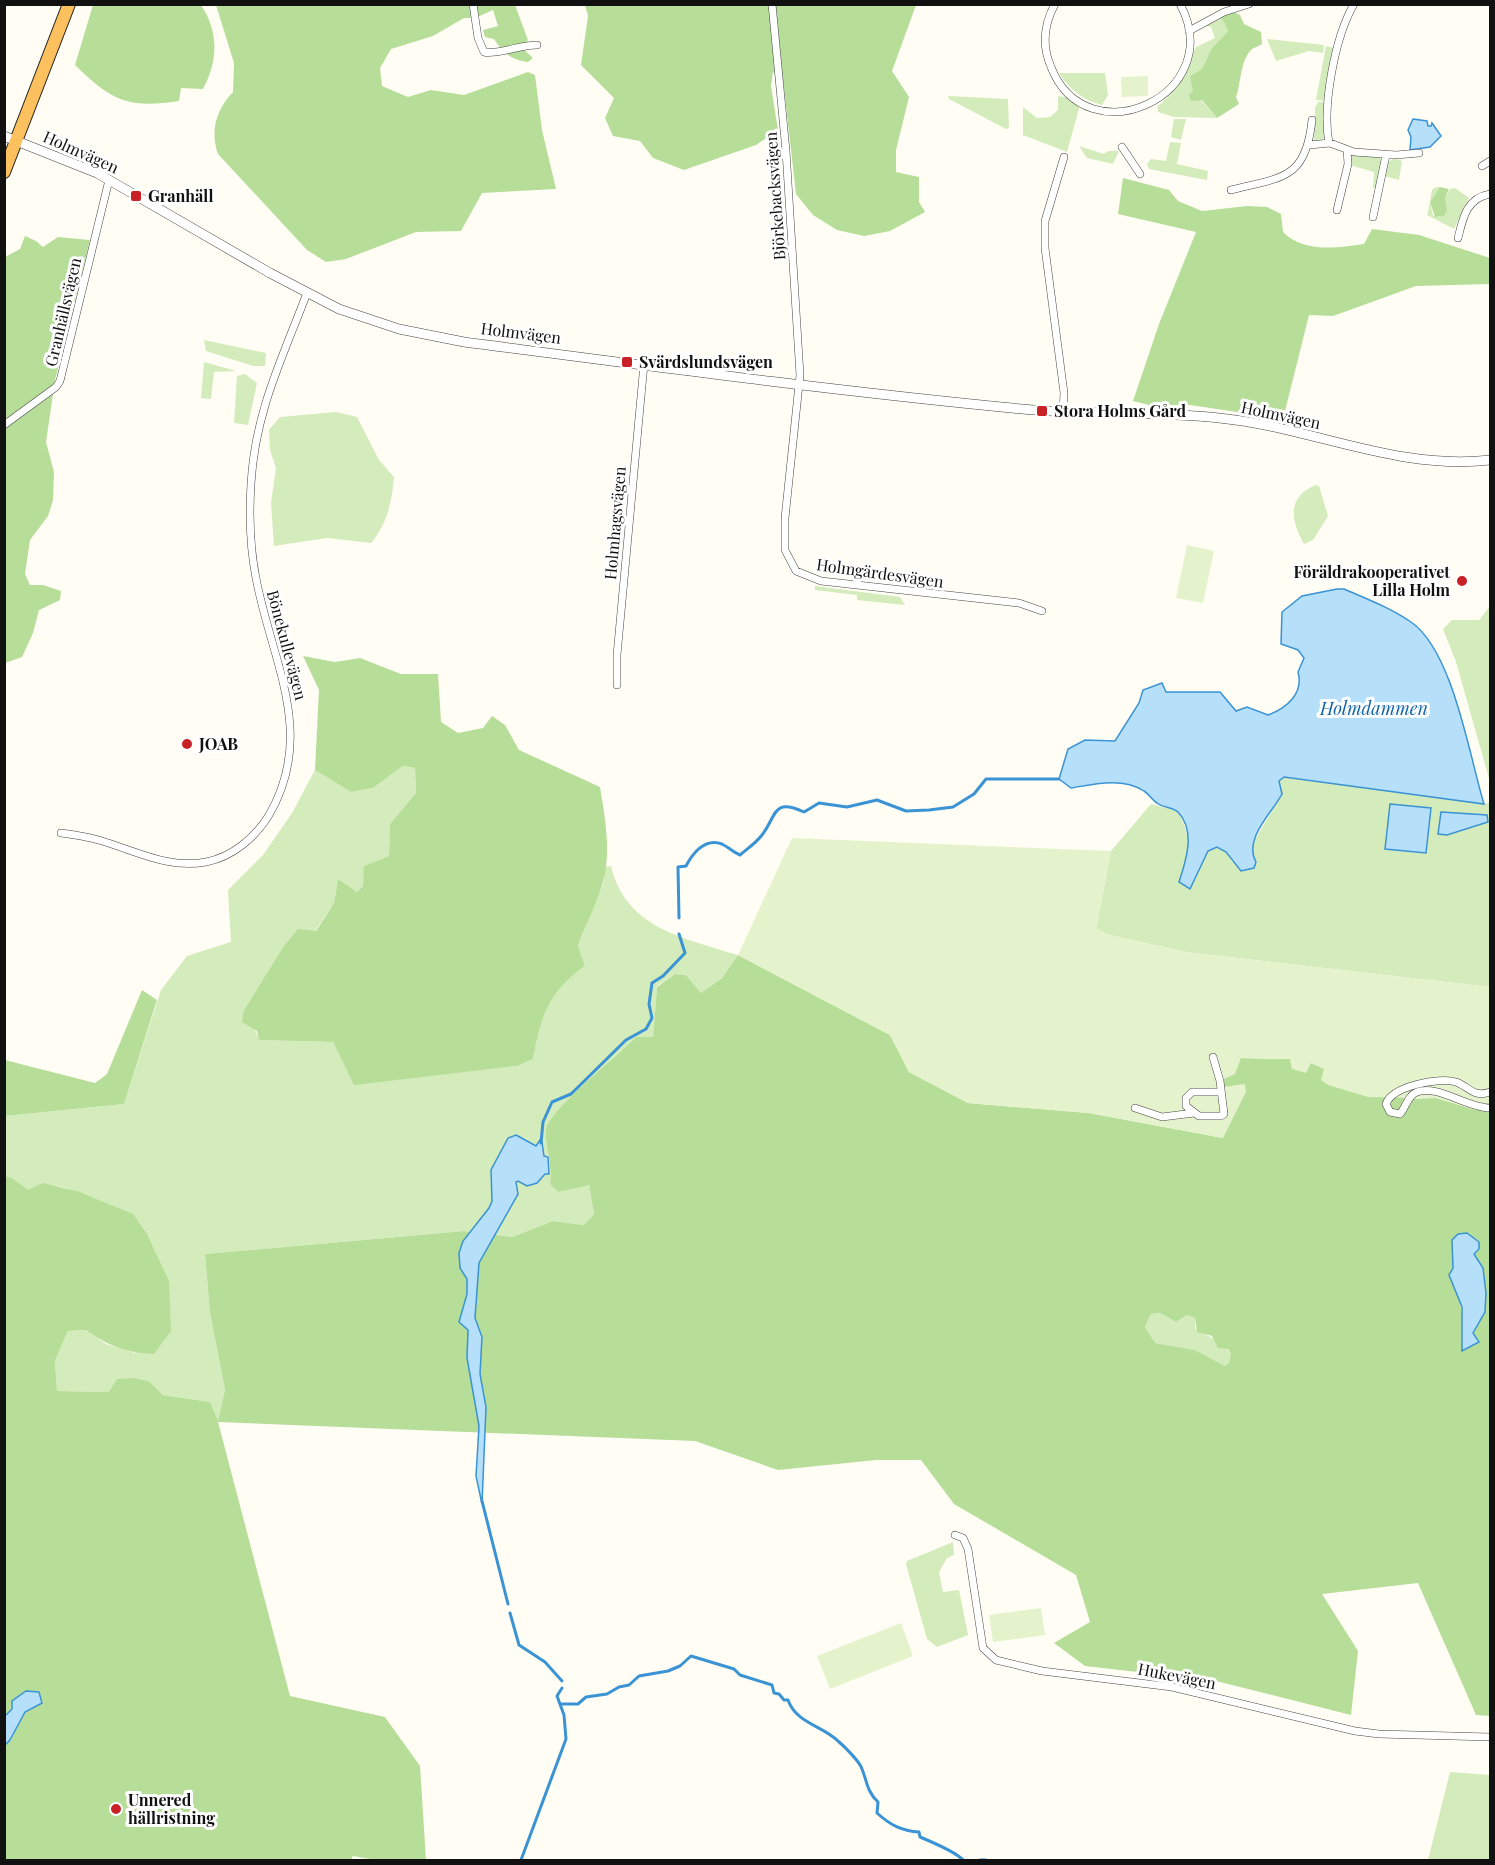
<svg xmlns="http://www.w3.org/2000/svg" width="1495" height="1865" font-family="'Playfair Display',serif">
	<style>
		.green { fill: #d4ecbb }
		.forest { fill: #b7de99; fill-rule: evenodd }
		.pitch { fill: #e5f3cd }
		.water { fill: #b6dff9; stroke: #3a93d4; stroke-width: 1.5 }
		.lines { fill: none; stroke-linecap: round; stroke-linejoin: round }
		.stream { stroke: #3a93d4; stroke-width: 3 }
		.minor-casing { stroke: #444; stroke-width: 8 }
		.tertiary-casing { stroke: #444; stroke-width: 10 }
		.trunk-casing { stroke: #222; stroke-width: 14 }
		.minor { stroke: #fff; stroke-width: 7 }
		.tertiary { stroke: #fff; stroke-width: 9 }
		.trunk { stroke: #fcc05e; stroke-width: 12 }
		.poi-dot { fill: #c92125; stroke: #fff; stroke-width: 2 }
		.labels { text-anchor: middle; stroke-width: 6; stroke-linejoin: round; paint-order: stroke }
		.street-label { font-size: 16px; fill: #111; stroke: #fff }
		.poi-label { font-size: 16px; font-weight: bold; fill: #111; stroke: #fff; text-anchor: start }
		.water-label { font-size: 18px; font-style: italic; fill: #1265aa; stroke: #fff }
	</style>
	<rect width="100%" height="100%" fill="#fffdf4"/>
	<path class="green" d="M1221,17L1228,31L1211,49L1202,69L1190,76L1201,100L1217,118L1174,117L1158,112V106C1186,83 1181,77 1196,47L1215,38L1211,27L1205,26Z
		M1267,39L1324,45L1323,53L1309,51L1276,61Z
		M1326,46L1335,48L1325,101L1316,100Z
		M1059,73H1105L1108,95L1102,105C1083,100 1069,89 1059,73Z
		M948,96L1008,99L1009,128L1006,129L949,99Z
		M1058,96L1070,98L1080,105L1067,152L1023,135V107L1037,118L1050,117L1058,110Z
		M1318,102H1326L1325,137L1318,142L1314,141L1315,108Z
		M1174,119H1186L1181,140L1171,137Z
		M1170,142L1181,143L1177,164L1208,171L1207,180L1149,169L1147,164L1151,159L1166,161Z
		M1079,146L1104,154L1108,151H1119L1113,164L1087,158Z
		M1352,154L1379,157L1382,160L1377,188H1373L1374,172L1350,165Z
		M1394,158L1402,161L1399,180L1384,176L1387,163Z
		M1436,187H1440L1430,202L1433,216L1439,217L1446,214L1445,198L1450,189L1455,188L1469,198L1454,229L1427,215L1428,212L1432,190Z
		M204,340L266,353L265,366H253L206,351Z
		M204,362L236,371L214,372L211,399L201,398Z
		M245,374L257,383L248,425L234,423L237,376Z
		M336,412L357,417L379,460L394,477C392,501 387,525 371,543L327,538L274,546L271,503L276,468L270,450L269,430L280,417Z
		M1316,485L1319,486L1328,516L1313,540L1304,544C1291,521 1286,497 1316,485Z
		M815,586L900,597L905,605L857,600V595L815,590Z
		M1490,606V782L1456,662L1443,629L1452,620H1479Z
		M403,766L415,768L416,793L390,824L389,856L365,866L363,886L357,892L338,880L334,903L315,931L283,947L244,1010L260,1040L333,1042L354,1084L517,1066L533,1059C541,1017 548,992 585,966L578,946L603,884L605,867L611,866C626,929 684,938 738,955L722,978L701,993L686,975L675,974L657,986L653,1038L636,1037C618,1056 550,1109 546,1129C544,1143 553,1165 550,1183L558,1192L589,1184L594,1214L584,1225L553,1221L512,1237L464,1231L205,1254L210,1313L225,1390L218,1422L210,1402L163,1395L150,1382L109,1392L57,1391L55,1361L68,1331L86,1330L106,1344L135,1353L96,1201C73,1189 52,1179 28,1191L12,1178L5,1176V1116L124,1104L161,990L187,956L231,942L228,890L263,855L292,813L315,770L351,792L373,788Z
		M1284,777L1483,804L1490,802V987L1186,952L1109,935L1096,929L1111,851L1151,804L1177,811C1193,835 1188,856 1179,882L1202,865L1208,851L1217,847L1226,852L1232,862L1252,855L1254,841L1272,811L1279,781Z
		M1160,1313L1176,1322L1187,1315L1195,1318V1329C1208,1336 1223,1342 1231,1354L1229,1363L1225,1366L1195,1350L1155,1343L1145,1327L1151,1314Z
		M953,1542L954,1555L947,1558L939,1572L943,1592L959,1590L968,1635L937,1647L927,1639L906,1564L907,1561Z
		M1450,1772L1490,1775V1860H1428Z"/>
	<path class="forest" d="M93,5H201C219,32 218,61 203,89L181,88L179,101C127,109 111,100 75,65Z
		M216,5H515L528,40L523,49L533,58L528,62C511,60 503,53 494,39L485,37L483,30L498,26L493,10L475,18H464L433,36L391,49L380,68L382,86L408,97L431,90L464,95L528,72L535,75L542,130L556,189L482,193L461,231L416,232L346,259L326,262L307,250L218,154C210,131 216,110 233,92L234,63Z
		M585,5H916L892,71L909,97L896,150V172L919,177V202L925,212L890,231L864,236L837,230L813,215L796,194L783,79L773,72L771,86L778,130L756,145L684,170L653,158L640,141L613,136L605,118L614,98L581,65L588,16Z
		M1234,12L1240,15L1244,24L1261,32L1262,44C1258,47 1253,47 1250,51C1240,63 1241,84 1236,97L1239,104L1217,118L1202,100L1191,101L1189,95L1193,91L1190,76L1202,69L1211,49L1228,31L1221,17Z
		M1123,178L1169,190L1178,201L1202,211L1247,206L1267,207L1281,214L1283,232C1304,253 1336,248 1364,244L1372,229L1419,235L1490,258V284L1416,286L1333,316L1309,315L1283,419L1190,405L1153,406L1133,401L1159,324L1196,232L1118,214Z
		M1440,187L1449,189L1445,198L1447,211L1444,216L1435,217L1430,202Z
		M25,236L36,241L43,247L58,237L90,240L55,380L46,442L54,472L53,500L48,516L30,540L25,574L30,585H43L61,591L60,600L39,610L33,633L22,657L5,663V257L20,249Z
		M303,656L335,662L360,658L401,674H438L441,722L458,733L483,728L492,716L505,725L519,750L600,787C605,818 612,854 602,885C596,906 585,926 578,946L585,966C548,992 541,1017 533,1059L517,1066L354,1085L333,1042L259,1040L257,1031L242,1022L244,1010L283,947L298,929L316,931L334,903L338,879L357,892L363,886L364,866L389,856L390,824L416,793L415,768L403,766L373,788L351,792L315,770L319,690Z
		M738,955L890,1035L909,1072L968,1103L1089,1113L1223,1138L1238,1085L1224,1088V1079L1240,1058L1291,1059L1311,1063L1407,1099L1436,1098L1476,1110L1490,1109V1716L1476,1715L1418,1583L1322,1594L1358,1651L1351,1715L1216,1681L1085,1666L1054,1643L1090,1622L1076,1575L954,1504L921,1460H876L778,1470L695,1441L218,1422L290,1696L385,1717L420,1766L426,1860H376L353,1856L351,1860H5V1745L11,1740L25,1712L33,1709L11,1704L12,1709L5,1716V1176L12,1178L28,1190L43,1183L77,1191L133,1214L147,1234L169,1281L171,1331L154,1354C127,1353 108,1346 86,1330L68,1331L55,1361L57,1391L109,1392L117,1379L134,1378L150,1382L163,1395L210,1402L218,1421L225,1390L210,1313L205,1254L464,1231L512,1237L553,1221L584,1225L594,1214L589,1185L558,1192L550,1184C553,1165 544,1143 546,1129C550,1109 619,1055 636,1037H653L657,987L675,974L686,975L701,993L722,978ZM1453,1245L1477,1251L1474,1254L1483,1268L1486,1293L1485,1312L1473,1333L1479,1340L1464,1330L1460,1302L1449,1275L1453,1268ZM1160,1313L1176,1322L1187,1315L1195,1318L1197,1332L1212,1336L1218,1348L1228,1349L1231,1354L1229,1363L1225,1366L1195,1350L1155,1343L1145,1327L1151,1314Z
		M142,990L157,1000L124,1104L5,1116V1060L95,1083L107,1074Z"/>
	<path class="pitch" d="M1148,76V96L1122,97L1121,77Z
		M1187,545L1214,551L1203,603L1176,598Z
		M792,838L1111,851L1096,929L1109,935L1186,952L1490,987V1109L1476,1110L1436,1098L1368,1097L1328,1085L1321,1080L1324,1069L1311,1063L1306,1073L1292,1069L1290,1059L1241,1058L1235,1074L1224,1079V1087L1245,1084L1246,1092L1223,1138L1089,1113L968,1103L909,1072L890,1035L738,955Z
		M1041,1608L1045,1635L993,1642L989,1615Z
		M901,1623L913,1656L830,1689L817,1656Z"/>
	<path class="water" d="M1413,119L1427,121L1428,126H1431L1432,123L1441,136L1430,147L1410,150L1411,137L1408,130Z
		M1337,589H1344C1367,599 1391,608 1411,622C1453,651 1469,755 1484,804L1284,777L1279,781L1282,794C1272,813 1243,839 1256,862L1254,868L1241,871L1226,852L1217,847L1208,851L1190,889L1179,882C1186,861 1196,831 1178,812C1173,807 1163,808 1157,803C1152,800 1149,794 1144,791C1123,777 1094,784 1071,788L1059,779L1068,749L1085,740L1115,741L1139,703L1143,690L1162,683L1166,692H1220L1236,711L1247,707L1268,715C1287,708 1304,693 1298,672L1304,658L1298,650L1281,644L1282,612L1302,596Z
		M1390,804L1431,808L1426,853L1385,849Z
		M1441,812L1487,815L1488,822L1447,835L1438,834Z
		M516,1135L536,1146L540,1140L542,1142L544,1156L548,1157L549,1174H545L537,1183L527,1186L518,1181L516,1182L518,1194L479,1263L475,1318L482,1337L480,1374L486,1407L482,1504L476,1476L479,1426L467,1358L468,1330L459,1322L467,1294V1279L460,1268L459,1253L463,1241L489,1208L492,1201L491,1170L508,1138Z
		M1467,1233L1479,1242V1249L1474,1254L1483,1268L1486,1293L1485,1312L1473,1333L1479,1342L1462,1351V1307L1449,1275L1453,1268L1452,1240L1458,1234Z
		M26,1691L39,1692L42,1703L25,1712L10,1740L5,1745V1716L12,1709V1701Z"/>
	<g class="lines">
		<path class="stream" d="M679,918L678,867L686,866C693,853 705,838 722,844C728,847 733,852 740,855C747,849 756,843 762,835C777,816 772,797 804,812L819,803L847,807L877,800L906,811L929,810L953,807L974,794L986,779H1059
			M541,1143L543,1122L552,1102L571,1094L626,1040L646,1029L652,1018L649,1004L652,983L663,976L685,953L679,934
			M482,1501L508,1604
			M510,1613L519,1645L545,1662L562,1681
			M561,1704H578L586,1697L607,1694L619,1687L629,1685L639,1676L668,1671L680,1666L691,1656L734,1669L740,1675L772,1685L774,1693L779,1694L784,1700H788C796,1723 823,1726 838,1741C845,1747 860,1762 862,1769C867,1781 867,1792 878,1802L877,1813C890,1825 902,1831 919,1832L920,1837C932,1842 956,1852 963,1860
			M521,1860L566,1739L564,1715L557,1696L562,1688
			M980,1860H986"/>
		<defs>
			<path id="minor" d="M473,4L478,38L484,52C497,55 519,45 537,45
				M772,4L786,151L800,375L785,518V550L796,571L821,581L1019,603L1042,611
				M1055,4C1044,24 1042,46 1051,67C1087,159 1229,95 1180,4
				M1189,31L1224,12L1249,4
				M1329,143C1322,106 1335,37 1354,4
				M1309,145L1330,143L1354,152L1396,155L1419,153
				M1122,147L1140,174
				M1482,166L1490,161
				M1231,190C1282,177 1306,180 1312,120
				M1337,210L1348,164L1347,150
				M1373,217L1386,155
				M1458,238C1463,217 1467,198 1490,194
				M1063,412L1064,393L1045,248V221L1064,157
				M4,425L56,387L60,381L109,180
				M617,685V655L644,364
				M61,833C76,835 91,837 105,842C138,852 170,869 206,862C232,857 255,838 269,815C317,733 271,660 256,578C250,548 249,515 251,484C255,412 282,359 307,293
				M1213,1057L1220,1081L1224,1114L1221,1116H1199L1186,1106V1098L1192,1092H1219
				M1490,1092C1473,1098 1470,1087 1456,1082C1439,1077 1392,1086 1386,1104L1390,1112L1400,1114C1406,1107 1408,1095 1417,1092C1436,1084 1468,1108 1490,1108
				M1135,1108L1162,1117L1194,1113
				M955,1535L963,1538L968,1549L983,1648L996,1660L1042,1671L1172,1687L1355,1731L1379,1734L1490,1737"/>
			<path id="tertiary" d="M4,136L97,173L270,273L339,309L399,329L464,342C649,366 835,391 1022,409C1088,415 1154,411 1219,418C1311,427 1397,471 1490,460"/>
			<path id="trunk" d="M4,172L69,4"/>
		</defs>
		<use href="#minor" class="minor-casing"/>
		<use href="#tertiary" class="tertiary-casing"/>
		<use href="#trunk" class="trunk-casing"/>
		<use href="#minor" class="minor"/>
		<use href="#tertiary" class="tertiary"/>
		<use href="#trunk" class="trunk"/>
	</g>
	<g class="poi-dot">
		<rect x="130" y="190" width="12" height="12" rx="3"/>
		<rect x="621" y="356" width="12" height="12" rx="3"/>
		<rect x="1036" y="405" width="12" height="12" rx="3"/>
		<circle cx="1462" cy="581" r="6"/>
		<circle cx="187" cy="744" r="6"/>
		<circle cx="116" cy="1809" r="6"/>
	</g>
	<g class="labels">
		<g class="street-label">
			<text transform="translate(81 152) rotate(24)" y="6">Holmvägen</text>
			<text transform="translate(775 196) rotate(-94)" y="6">Björkebacksvägen</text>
			<text transform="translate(63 312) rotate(-77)" y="6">Granhällsvägen</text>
			<text transform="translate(521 333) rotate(7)" y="6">Holmvägen</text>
			<text transform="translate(1281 415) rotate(12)" y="6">Holmvägen</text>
			<text transform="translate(615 523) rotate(-85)" y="6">Holmhagsvägen</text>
			<text transform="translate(880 573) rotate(8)" y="6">Holmgärdesvägen</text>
			<text transform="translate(287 645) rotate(75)" y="6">Bönekullevägen</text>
			<text transform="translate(1177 1676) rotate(11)" y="6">Hukevägen</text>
		</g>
		<g class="poi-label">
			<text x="148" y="202">Granhäll</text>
			<text x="639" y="368">Svärdslundsvägen</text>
			<text x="1054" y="417">Stora Holms Gård</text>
			<text x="1450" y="578" text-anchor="end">Föräldrakooperativet<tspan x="1450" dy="18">Lilla Holm</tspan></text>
			<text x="199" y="750">JOAB</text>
			<text x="128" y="1806">Unnered<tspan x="128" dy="18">hällristning</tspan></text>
		</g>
		<g class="water-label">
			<text x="1374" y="715">Holmdammen</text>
		</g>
	</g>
	<rect width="1495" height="1865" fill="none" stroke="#111111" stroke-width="12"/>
</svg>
